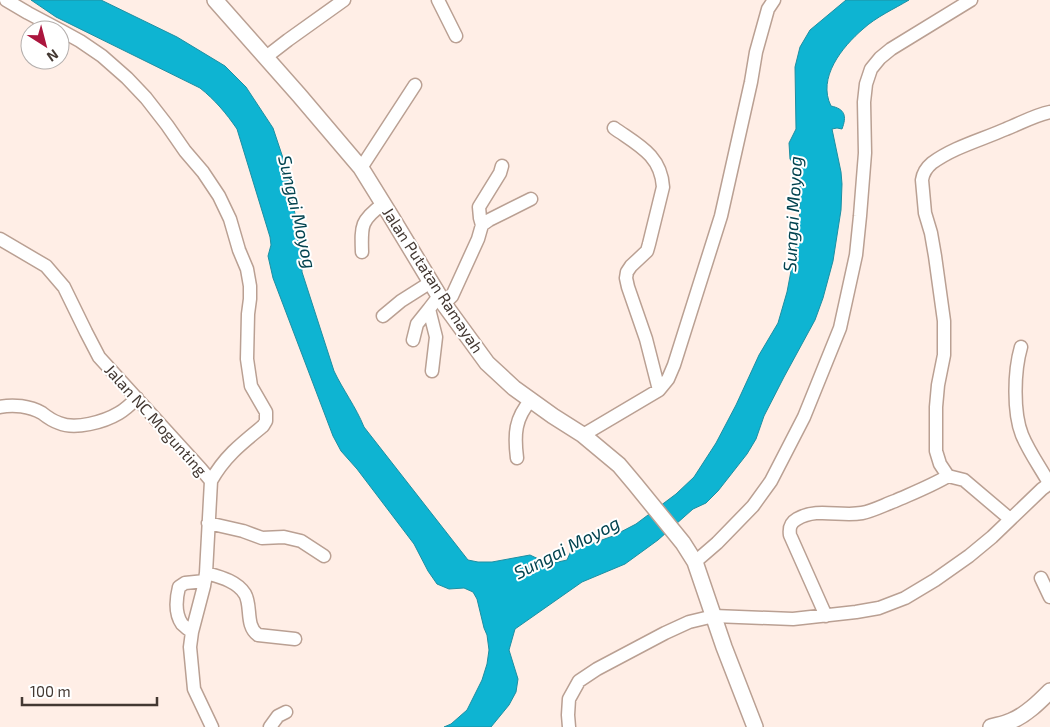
<svg xmlns="http://www.w3.org/2000/svg" width="1050" height="727" font-family="'Exo 2',sans-serif">
	<style>
		.water { fill: #0eb4d2; stroke: #1e8fa2 }
		.lines { fill: none; stroke-linecap: round; stroke-linejoin: round }
		.minor-casing { stroke: #baa093; stroke-width: 15 }
		.major-casing { stroke: #baa093; stroke-width: 18 }
		.minor { stroke: #fff; stroke-width: 12 }
		.major { stroke: #fff; stroke-width: 15 }
		.labels { text-anchor: middle; stroke-width: 4; stroke-linejoin: round; paint-order: stroke }
		.street-label { font-size: 16px; fill: #433832; stroke: #fff }
		.water-label { font-size: 18px; font-style: italic; fill: #02434f; stroke: #fff }
	</style>
	<rect width="100%" height="100%" fill="#ffeee6"/>
	<path class="water" d="M31,0H101L177,37L225,66L246,87L273,128L284,161L290,187L302,252V272L334,371C343,390 356,407 364,427L468,560L478,562H492L530,555L549,564L567,560L571,551L613,536L636,524L676,494L694,477L716,443L736,405L759,355L778,323L787,292L799,229L800,196L799,172L790,159L789,143L796,129L795,67L800,47L810,30L846,0H909C894,9 876,17 863,29C842,47 817,78 831,106C845,109 847,116 842,129L837,128L832,129L841,172L842,184L841,210L833,261L823,298L815,320L784,377L764,416L756,439L747,454L718,491L706,503L693,509L658,540L625,564L582,582L515,629L509,650L518,679L516,692L509,705L491,727H444L451,724L467,710L482,680L487,664L489,650L487,635L484,628L477,599L473,592L464,588L449,589L437,584L428,571L414,544L357,469L341,451L333,436L273,278L268,256L271,245L270,237L237,129C226,113 215,100 200,88L56,17Z"/>
	<g class="lines">
		<defs>
			<path id="minor" d="M6,0L28,13L60,30
				M438,0L456,36
				M60,30L80,41L102,56L127,78L146,98L167,125L185,151L203,172L219,196L230,219L239,250L247,269L250,286V299L248,314L247,359L251,386L266,412V421L263,426C242,443 224,457 211,481
				M266,57L288,40L344,0
				M614,128C638,145 661,155 663,187L649,244L647,251L631,266L627,272L626,278L628,287L646,339L659,390
				M361,168L415,85
				M482,225L480,218L479,207L500,173L502,166
				M0,239L46,266L64,287L86,332L99,357L201,469L211,481L206,573L204,586L192,632L190,647L194,689L212,727
				M362,252C361,225 361,220 383,204
				M444,304L452,296L478,239L482,225L489,220L531,199
				M383,316L401,301L431,282
				M413,340L417,324L429,309
				M1021,347C1014,371 1013,412 1022,435C1029,452 1040,467 1049,483
				M432,371L436,337L429,309L439,296
				M0,407C13,404 30,406 42,413C47,417 53,421 59,423C75,430 104,422 119,413C126,409 131,404 137,398
				M583,435L659,390L668,379L674,365L721,216L751,82L756,52L768,9L774,0
				M517,458C514,434 515,418 531,400
				M948,476L940,464L936,451V407L938,385L944,355V321L935,256L931,233L925,213L922,180C923,173 926,168 932,163C954,147 981,140 1006,129C1021,123 1035,115 1050,112
				M208,523L243,531L262,538L284,537L301,541L324,556
				M695,562L717,543L753,506L771,481L804,417L840,328L856,255L860,216L865,153L864,102L866,84L871,69L880,58L891,49L971,0
				M206,573C220,577 237,581 245,594C252,606 245,626 258,635L295,639
				M1041,578L1050,597
				M826,616L790,535C789,528 790,523 797,519C817,507 840,517 862,513C873,511 884,505 895,501C913,493 931,486 948,476L964,480L1010,519
				M192,632C189,630 185,627 182,624C175,614 176,599 179,587L185,583L205,581
				M270,727L278,716L286,712
				M569,727L568,715L569,699L579,681L597,669L665,633L689,622L714,616L793,619L856,612L879,608L905,598L935,580L969,556L992,537L1042,489L1050,483"/>
			<path id="major" d="M215,0L299,95L361,168L392,218L444,304L487,363L514,388L553,416L583,435L619,465L635,484L683,543L695,562L724,647L755,727
				M991,727C998,725 1005,724 1011,721C1026,715 1039,702 1050,691"/>
		</defs>
		<use href="#minor" class="minor-casing"/>
		<use href="#major" class="major-casing"/>
		<use href="#minor" class="minor"/>
		<use href="#major" class="major"/>
	</g>
	<g class="labels">
		<g class="street-label">
			<text transform="translate(433 280) rotate(57)" y="6">Jalan Putatan Ramayah</text>
			<text transform="translate(156 420) rotate(48)" y="6">Jalan NC Mogunting</text>
		</g>
		<g class="water-label">
			<text transform="translate(297 212) rotate(77)" y="6">Sungai Moyog</text>
			<text transform="translate(793 214) rotate(-87)" y="6">Sungai Moyog</text>
			<text transform="translate(567 548) rotate(-27)" y="6">Sungai Moyog</text>
		</g>
	</g>
	<g transform="translate(45 45) rotate(144)"><circle r="24" fill="#ffffff" stroke="#b4afad"/>
	<path d="M0-4L9 19L0 12L-9 19Z" fill="#ab163e"/>
	<text y="-8" font-size="14" font-weight="bold" text-anchor="middle" fill="#433832">N</text>
	</g>
	<path d="M22 697v8h135v-8" fill="none" stroke="#433832" stroke-width="2.5"/>
	<text x="30" y="697" font-size="15" fill="#433832" stroke="#ffffff" stroke-width="4" paint-order="stroke">100 m</text>
</svg>
